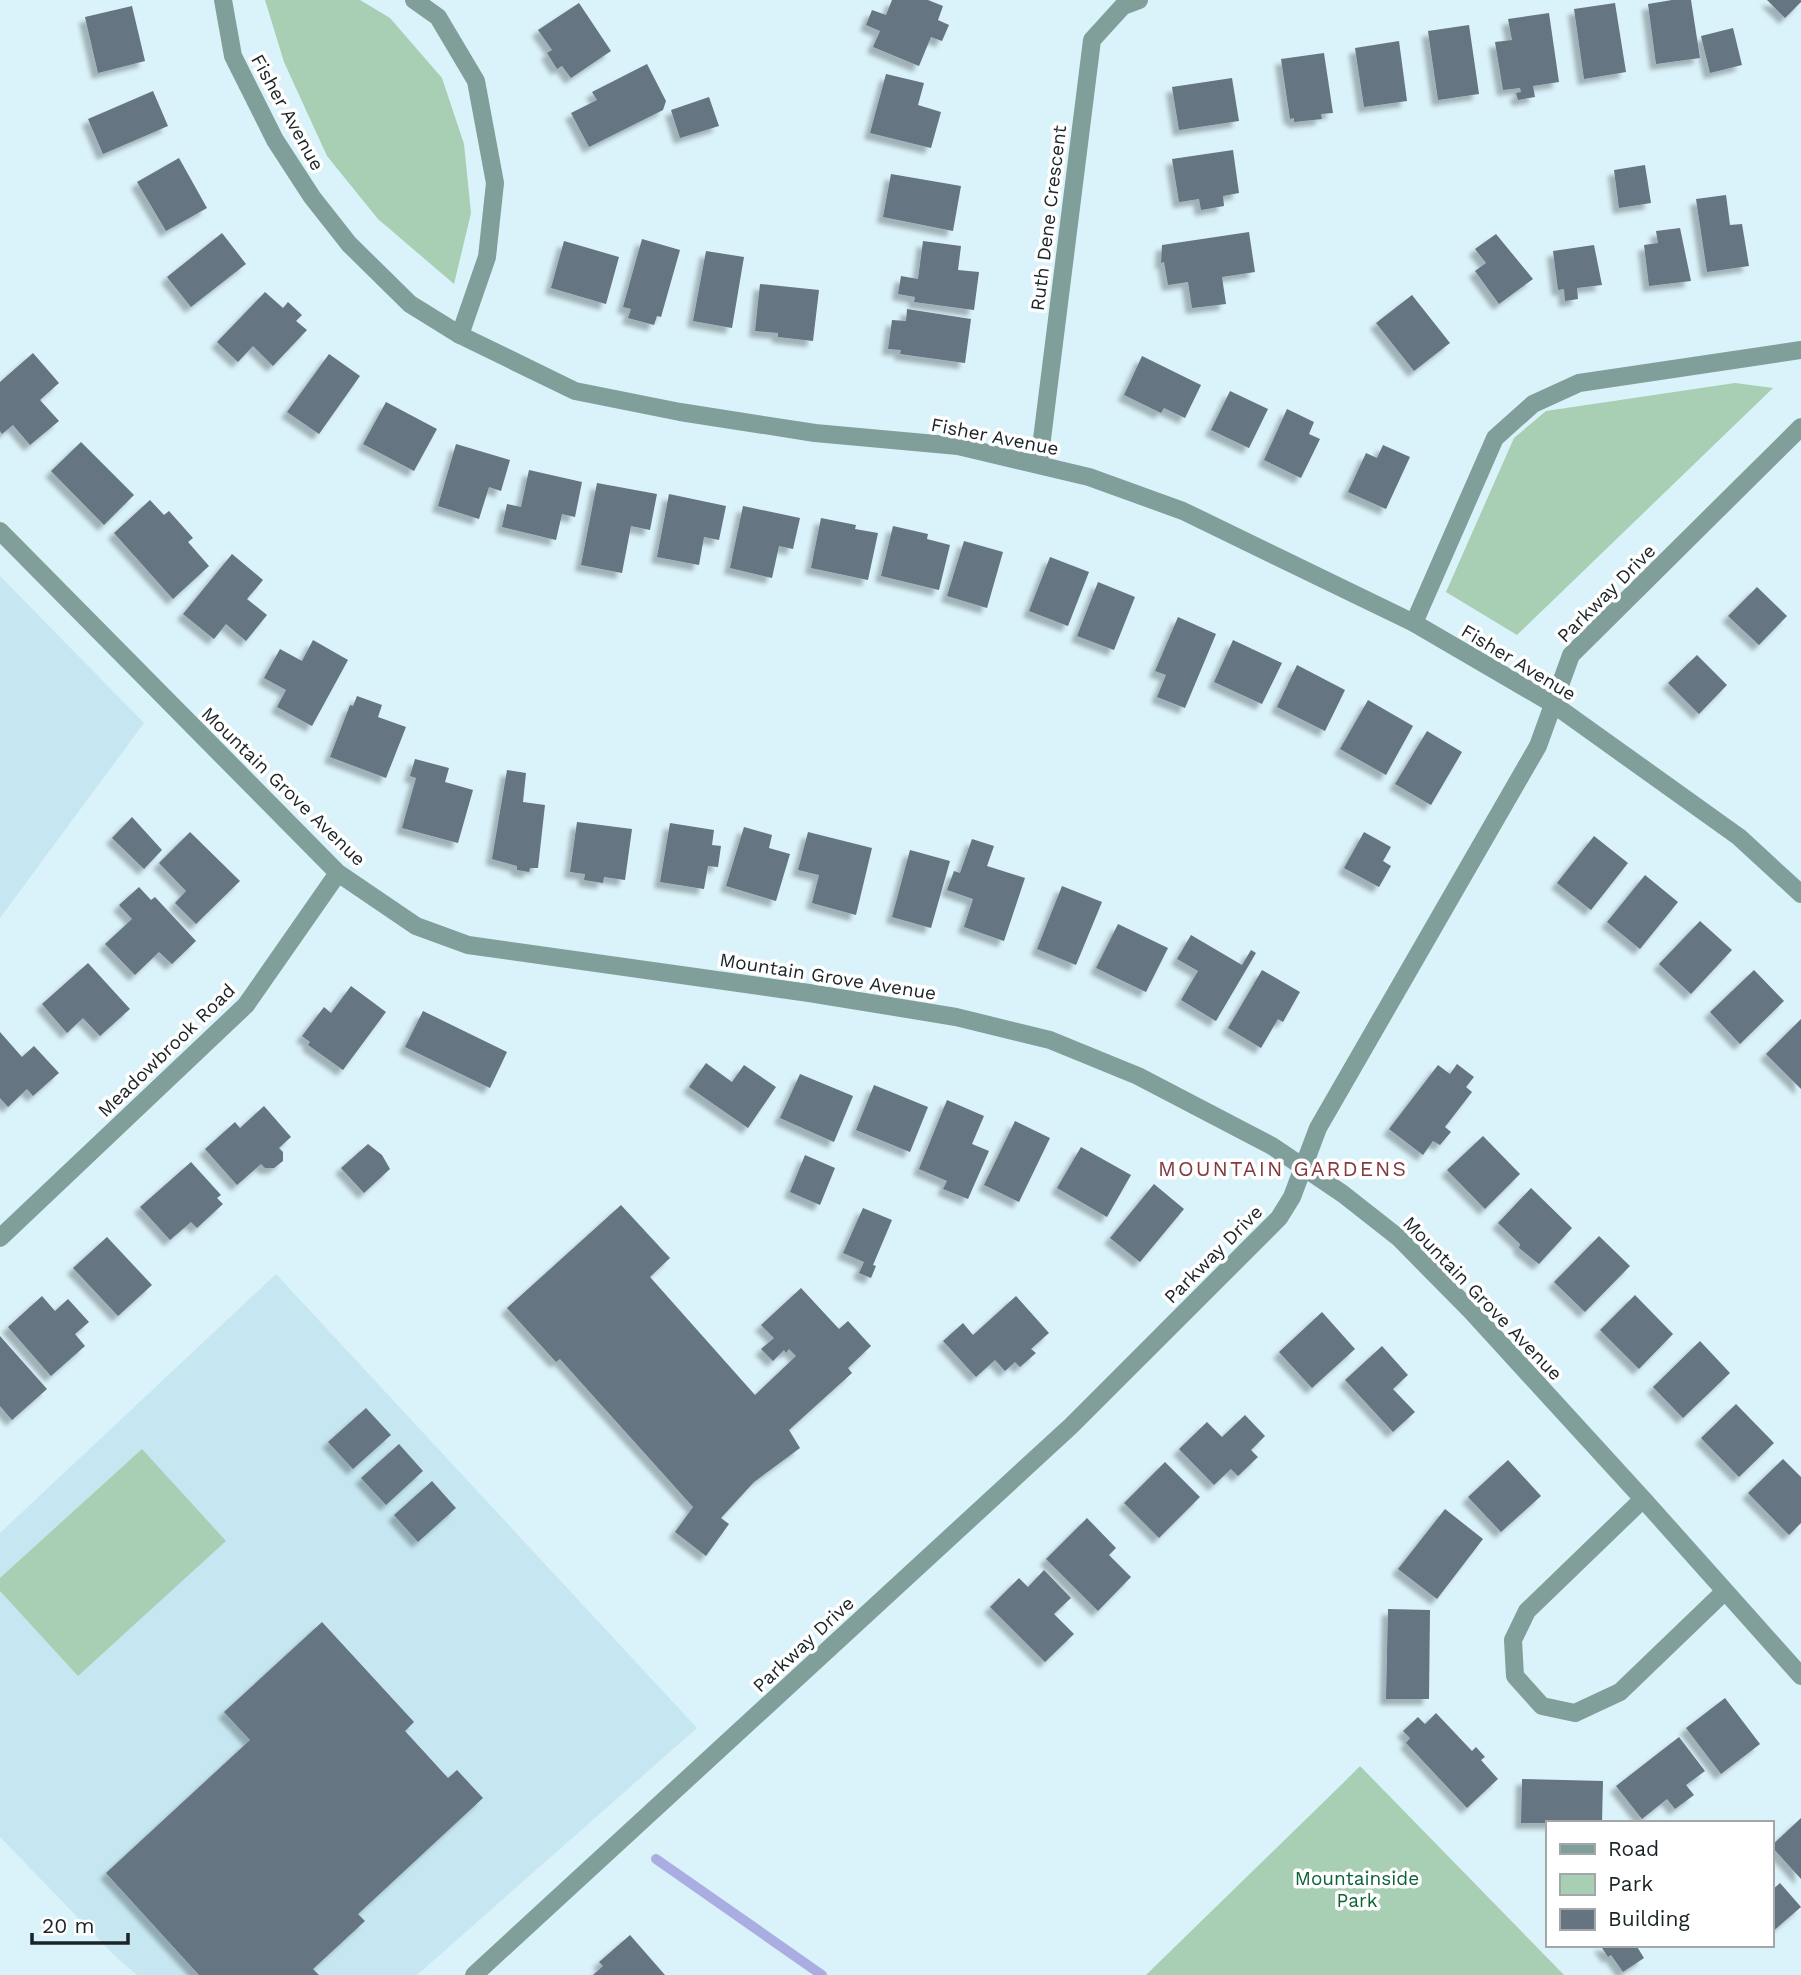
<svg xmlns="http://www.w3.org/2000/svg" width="1801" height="1975" font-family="'Work Sans',sans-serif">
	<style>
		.built { fill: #c6e7f1 }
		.green { fill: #a8ceb3 }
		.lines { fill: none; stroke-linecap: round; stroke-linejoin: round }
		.stream { stroke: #aaade1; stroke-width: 10 }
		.building { fill: #667482; filter: url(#shadow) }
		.minor { stroke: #809e9a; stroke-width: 18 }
		.tertiary { stroke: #809e9a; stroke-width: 18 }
		.labels { text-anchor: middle; stroke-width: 7; stroke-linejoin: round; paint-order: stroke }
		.street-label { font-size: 19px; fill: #1a2326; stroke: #fff }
		.park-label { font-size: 19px; fill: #0b6337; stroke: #fff }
		.neighbourhood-label { font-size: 21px; letter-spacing: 2px; fill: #833b40; stroke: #fff }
	</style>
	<defs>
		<filter id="shadow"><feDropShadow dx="-6" dy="6" stdDeviation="2" flood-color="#0004"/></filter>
	</defs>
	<rect width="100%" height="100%" fill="#daf2f9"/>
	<path class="built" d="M0,576L144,723L0,918Z
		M276,1274L697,1728L417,1975H137L115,1956L0,1837V1533Z"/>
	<path class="green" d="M265,0H360L390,18L442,78L464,144L471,213L454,284L378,219L327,156L284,62Z
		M1735,383L1773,388L1517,635L1446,592L1514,438L1546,411Z
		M142,1449L226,1541L78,1676L0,1591V1578Z
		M1360,1766L1564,1975H1146L1338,1788Z"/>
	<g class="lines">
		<path class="stream" d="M656,1859L822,1975"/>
	</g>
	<path class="building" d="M892,0H928L943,6L938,20L949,25L942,41L931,37L919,66L873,47L880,31L866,25L872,10L886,15Z
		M1672,0H1691L1700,58L1656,64L1648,4Z
		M1767,0H1801V2L1785,18Z
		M579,3L611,51L571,78L562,66L557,69L547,53L552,50L538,30Z
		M1615,3L1626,72L1584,79L1574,9Z
		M132,6L145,61L98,73L85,17Z
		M1549,13L1559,82L1533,86L1535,97L1518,100L1516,93L1521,92L1520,88L1503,90L1495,42L1512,40L1508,19Z
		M1469,25L1479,94L1438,100L1428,31Z
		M1733,28L1742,65L1710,73L1701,36Z
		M1399,41L1407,101L1364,107L1355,48Z
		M1324,53L1333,113L1321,114L1322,119L1294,122V118L1290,119L1281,59Z
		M647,64L666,101L663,110L589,147L571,113L597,100L592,92Z
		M886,74L924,83L918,105L941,112L931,148L870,133Z
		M1232,78L1239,121L1179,130L1172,87Z
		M153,91L168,126L103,154L88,119Z
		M709,97L719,126L680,138L671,110Z
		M1233,150L1239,193L1223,196L1224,206L1201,210L1199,199L1179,202L1172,159Z
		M179,158L207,208L166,231L137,182Z
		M1645,165L1651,203L1619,208L1614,170Z
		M891,174L961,186L953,231L883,217Z
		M1726,195L1730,225L1742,224L1749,266L1707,272L1696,199Z
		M1680,228L1691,281L1649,286L1644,245L1658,243L1656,231Z
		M1249,232L1255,272L1222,277L1226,304L1192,308L1188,282L1168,285L1164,262L1161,263L1162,245Z
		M222,233L246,264L191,307L167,277Z
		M1496,234L1533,279L1499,304L1475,271L1486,263L1475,249Z
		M642,239L680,250L661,317L657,316L654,325L628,318L631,309L623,307Z
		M564,241L619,257L606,304L551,288Z
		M923,241L961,246L958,270L979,272L974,310L914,302L915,297L898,294L901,276L918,279Z
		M1594,245L1602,285L1577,288L1578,299L1565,301L1564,289L1558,290L1553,251Z
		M706,251L744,257L732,328L693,321Z
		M760,284L819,290L813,341L778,337V333L755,331Z
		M265,292L283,308L288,302L302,315L296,321L307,330L273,366L253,346L238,362L217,342Z
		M1412,295L1450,343L1414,371L1376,323Z
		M907,309L971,319L965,363L900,354L901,350L888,349L892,320L906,321Z
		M33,353L59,383L40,400L59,421L30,445L13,425L2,434L0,431V382Z
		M329,354L360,376L319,434L287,412Z
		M1142,356L1201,385L1185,418L1164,408L1161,413L1124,395Z
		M1230,391L1268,409L1249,448L1211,430Z
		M386,402L437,429L414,471L363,444Z
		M1287,409L1314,422L1309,434L1320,439L1301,478L1264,460Z
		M81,442L134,495L104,525L51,471Z
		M456,444L510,460L501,491L489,487L479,519L438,506Z
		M1383,445L1410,457L1386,509L1348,492L1366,453L1377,458Z
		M529,470L582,482L575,517L562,514L556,540L502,527L507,504L521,507Z
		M597,483L657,494L650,530L631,526L622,573L581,565Z
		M669,494L726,506L719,540L704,537L699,565L657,557Z
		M150,500L164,515L169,511L193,538L188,542L209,566L173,599L114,533Z
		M743,506L800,518L793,549L779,546L772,578L730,568Z
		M821,518L856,525L855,529L878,533L868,580L811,568Z
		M893,526L928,534L927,539L950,545L939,590L881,576Z
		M964,541L1003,552L987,608L947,596Z
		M232,554L263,580L247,599L267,615L246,641L226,624L214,639L183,614Z
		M1050,557L1089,572L1068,626L1029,611Z
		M1098,582L1135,597L1114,650L1077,636Z
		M1757,587L1787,616L1759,645L1728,616Z
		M1178,617L1216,634L1185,708L1157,697L1166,675L1155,671Z
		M313,640L348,660L312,726L277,707L286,690L264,678L280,649L302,661Z
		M1233,640L1282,663L1262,704L1214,682Z
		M1697,655L1727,685L1699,714L1668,683Z
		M1297,665L1345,690L1325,731L1277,707Z
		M357,696L382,705L378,717L406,727L386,778L330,757L350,705L353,706Z
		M1368,700L1413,726L1386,775L1340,749Z
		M1427,731L1462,752L1431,805L1395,784Z
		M415,759L449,768L445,782L473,790L458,843L402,828L416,778L410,776Z
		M507,770L526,773L523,802L545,805L538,868H530L529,872L517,870V866L492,859Z
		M132,817L162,850L144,869L112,838Z
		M577,822L632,829L625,880L604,877L603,883L584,880L585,874L570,872Z
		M670,823L714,830L712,845L721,846L718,867L708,866L704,889L660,882Z
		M744,827L772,835L769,848L790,854L776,901L726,886Z
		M190,832L240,881L196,924L175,903L186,891L159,863Z
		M808,832L872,848L856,915L812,903L819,875L798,870Z
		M1364,832L1391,847L1383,861L1391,866L1379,887L1344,868Z
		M1594,836L1628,863L1591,910L1557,883Z
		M972,839L994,846L987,866L1025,878L1004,941L964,927L973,899L947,890L954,871L960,873Z
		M910,850L950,861L931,928L892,917Z
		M1645,875L1678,902L1640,949L1607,922Z
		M1062,886L1102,902L1076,965L1037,949Z
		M139,887L151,900L155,897L196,941L172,964L159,952L135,975L105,944L132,919L119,905Z
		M1700,921L1732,950L1691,994L1659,964Z
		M1118,924L1168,948L1146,992L1096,968Z
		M1191,935L1242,965L1251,950L1256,953L1216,1021L1181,1000L1198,971L1177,959Z
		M88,963L130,1009L100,1036L83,1018L67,1033L42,1004Z
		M1262,970L1300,992L1283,1022L1278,1019L1261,1048L1228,1028Z
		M1754,970L1784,1001L1740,1044L1710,1012Z
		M351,986L386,1012L343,1070L308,1045L310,1042L302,1036L324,1007L331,1013Z
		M423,1011L507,1052L490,1088L405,1047Z
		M1801,1019V1089L1766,1054Z
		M0,1032L22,1057L34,1046L59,1073L33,1096L27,1089L8,1107L0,1098Z
		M706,1063L732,1082L744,1065L776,1087L748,1128L689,1087Z
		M1457,1064L1474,1077L1466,1087L1472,1092L1445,1127L1451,1132L1440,1145L1433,1141L1423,1155L1389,1129L1438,1065L1450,1074Z
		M800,1074L853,1096L834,1142L780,1118Z
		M874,1085L928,1107L910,1152L856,1130Z
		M947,1100L984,1116L972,1144L989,1151L968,1199L943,1189L947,1181L919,1169Z
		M264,1106L291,1137L279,1148L283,1152V1161L274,1168H265L261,1164L237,1185L205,1149L235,1122L240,1128Z
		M1015,1121L1050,1138L1019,1202L984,1185Z
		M1483,1136L1520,1174L1485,1209L1447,1170Z
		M368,1144L382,1155L390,1169L364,1193L341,1168Z
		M1081,1147L1131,1175L1107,1217L1057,1188Z
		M805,1155L835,1168L820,1205L790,1192Z
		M191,1162L221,1195L217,1198L223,1204L197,1228L191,1222L170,1240L140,1207Z
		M1154,1184L1184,1209L1140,1262L1110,1238Z
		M1531,1188L1572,1228L1539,1264L1519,1248L1520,1244L1498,1223Z
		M621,1205L670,1258L650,1277L755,1395L796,1356L789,1349L786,1353L784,1350L773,1361L761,1349L774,1338L761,1325L801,1288L839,1329L848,1321L871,1346L848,1368L852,1373L789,1430L800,1448L754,1482L721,1518L729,1524L706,1556L675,1532L693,1507L560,1359L556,1362L507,1308Z
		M863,1208L892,1220L873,1265L876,1266L871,1278L859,1273L864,1262L843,1253Z
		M1599,1236L1630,1266L1585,1312L1554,1282Z
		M107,1237L152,1285L118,1316L73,1268Z
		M1635,1295L1673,1334L1639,1369L1600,1330Z
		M42,1296L55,1311L68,1299L89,1322L75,1334L85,1346L51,1376L8,1327Z
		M1016,1296L1049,1333L1031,1349L1036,1353L1020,1367L1015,1362L1005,1371L995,1360L976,1377L943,1341L963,1323L973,1335Z
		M1322,1312L1355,1349L1312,1388L1279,1352Z
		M0,1336L47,1389L12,1420L0,1406Z
		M1700,1341L1730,1373L1683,1418L1653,1387Z
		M1382,1346L1408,1375L1393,1389L1415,1412L1393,1432L1345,1380Z
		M1736,1404L1774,1443L1739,1477L1701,1438Z
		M366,1408L391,1435L353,1469L328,1442Z
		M1245,1415L1265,1436L1251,1450L1258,1457L1238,1476L1231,1469L1214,1485L1179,1449L1207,1422L1222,1437Z
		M399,1444L423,1471L386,1505L361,1478Z
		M1783,1459L1801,1477V1523L1789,1535L1748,1493Z
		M1508,1460L1541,1496L1501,1532L1468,1497Z
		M1165,1462L1200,1497L1159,1538L1124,1503Z
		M432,1481L456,1508L418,1542L394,1515Z
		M1445,1509L1483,1539L1437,1599L1398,1569Z
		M1087,1518L1116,1548L1109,1555L1131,1577L1098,1611L1046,1559Z
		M1044,1570L1071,1598L1054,1614L1074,1634L1045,1662L990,1607L1019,1578L1028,1587Z
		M1388,1609L1430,1610L1429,1699H1386Z
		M322,1622L414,1722L405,1731L448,1778L457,1770L483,1798L358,1914L365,1921L313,1969L319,1975H199L106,1873L250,1740L224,1712Z
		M1725,1698L1760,1744L1721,1774L1686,1728Z
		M1436,1713L1472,1751L1476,1747L1485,1757L1481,1760L1498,1779L1467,1808L1406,1743L1410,1738L1403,1731L1418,1717L1425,1724Z
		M1679,1737L1705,1771L1686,1785L1694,1795L1675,1809L1667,1799L1642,1819L1616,1786Z
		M1522,1779L1603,1781L1602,1823H1521Z
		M1801,1818V1879L1771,1846Z
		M1780,1883L1801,1907L1771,1933V1891Z
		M630,1935L665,1975H593L603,1966L599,1962Z
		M1600,1945H1636L1644,1958L1623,1972L1611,1955L1608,1957Z"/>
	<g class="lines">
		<path class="minor" d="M414,0L438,17L476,81L495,183L487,257L460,335
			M1039,463L1092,40L1123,6L1139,0
			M0,531L338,873L416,926L468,945L809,993L956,1017L1050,1040L1138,1076L1272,1146L1343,1194L1399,1238L1471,1311L1643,1499L1801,1676
			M1414,623L1495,438L1533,404L1579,383L1801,350
			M0,1238L246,1005L338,873
			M1643,1499L1527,1611L1513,1640L1515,1676L1542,1706L1575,1713L1620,1692L1724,1592
			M474,1975L1071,1426L1279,1218L1292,1197L1318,1128L1538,746L1571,655L1801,427"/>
		<path class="tertiary" d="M223,0L233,56L275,140L312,197L349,244L410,304L460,335L575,391L680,412L815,433L958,446L1089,477L1183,511L1414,623L1553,704L1739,837L1801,894"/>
	</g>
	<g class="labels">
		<g class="street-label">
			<text transform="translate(288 112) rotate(61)" y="7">Fisher Avenue</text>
			<text transform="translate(1048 218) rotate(-83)" y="7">Ruth Dene Crescent</text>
			<text transform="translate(995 436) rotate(11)" y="7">Fisher Avenue</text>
			<text transform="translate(1606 593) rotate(-45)" y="7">Parkway Drive</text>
			<text transform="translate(1519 662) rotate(31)" y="7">Fisher Avenue</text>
			<text transform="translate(284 786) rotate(44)" y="7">Mountain Grove Avenue</text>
			<text transform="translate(828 976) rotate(9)" y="7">Mountain Grove Avenue</text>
			<text transform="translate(166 1050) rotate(-44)" y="7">Meadowbrook Road</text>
			<text transform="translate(1213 1254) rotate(-45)" y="7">Parkway Drive</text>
			<text transform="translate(1483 1298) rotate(46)" y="7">Mountain Grove Avenue</text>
			<text transform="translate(803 1644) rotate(-43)" y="7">Parkway Drive</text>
		</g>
		<g class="park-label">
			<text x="1357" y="1885">Mountainside<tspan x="1357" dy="22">Park</tspan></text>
		</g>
		<g class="neighbourhood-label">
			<text x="1283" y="1176">MOUNTAIN GARDENS</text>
		</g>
	</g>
	<rect x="1546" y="1821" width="228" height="126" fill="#ffffff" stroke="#a3a7a8" stroke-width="2"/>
	<rect x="1560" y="1844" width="35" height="10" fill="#809e9a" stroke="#a3a7a8" stroke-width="2"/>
	<text x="1608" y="1856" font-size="21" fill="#1a2326">Road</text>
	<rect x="1560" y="1874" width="35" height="21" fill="#a8ceb3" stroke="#a3a7a8" stroke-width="2"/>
	<text x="1608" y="1891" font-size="21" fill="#1a2326">Park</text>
	<rect x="1560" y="1909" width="35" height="21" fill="#667482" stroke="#a3a7a8" stroke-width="2"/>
	<text x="1608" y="1926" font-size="21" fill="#1a2326">Building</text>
	<path d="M32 1933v10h96v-10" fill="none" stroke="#1a2326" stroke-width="3.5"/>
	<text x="42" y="1933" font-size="21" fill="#1a2326" stroke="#ffffff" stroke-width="5" paint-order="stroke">20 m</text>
</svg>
